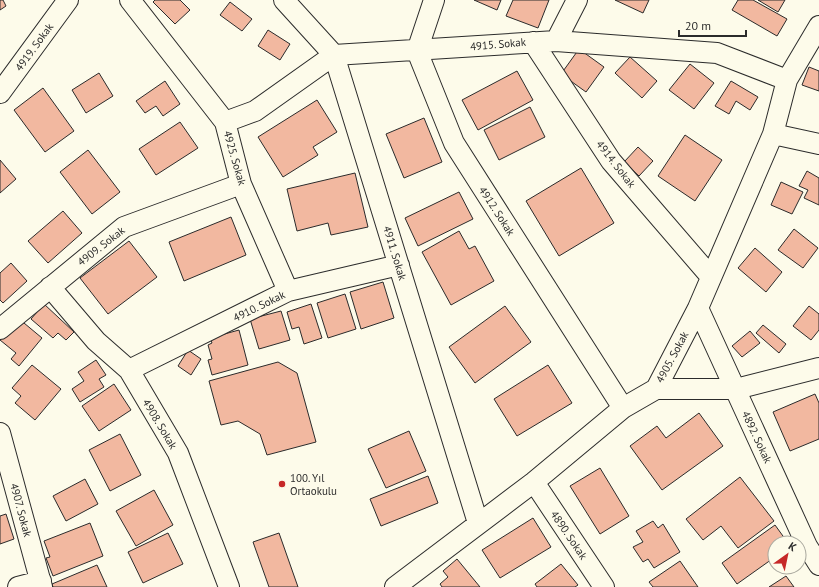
<svg xmlns="http://www.w3.org/2000/svg" width="819" height="587" font-family="'PT Sans',sans-serif">
	<style>
		.building { fill: #f2b8a0; stroke: #2b2b2b }
		.lines { fill: none; stroke-linecap: round; stroke-linejoin: round }
		.minor-casing { stroke: #2b2b2b; stroke-width: 22 }
		.minor { stroke: #fdfbea; stroke-width: 20 }
		.poi-dot { fill: #c62828; stroke: #fdfbea; stroke-width: 1.5 }
		.labels { text-anchor: middle; stroke-width: 3; stroke-linejoin: round; paint-order: stroke }
		.street-label { font-size: 11px; fill: #2b2b2b; stroke: #fdfbea }
		.poi-label { font-size: 11px; fill: #2b2b2b; stroke: #fdfbea; text-anchor: start }
	</style>
	<rect width="100%" height="100%" fill="#fdfbea"/>
	<path class="building" d="M0,0H3L6,6L0,10Z
		M155,0H180L190,10L175,24L153,2Z
		M474,0H501L497,10Z
		M513,0H549L538,28L506,16Z
		M615,0H649L643,13Z
		M738,0H753L787,19L777,36L732,10Z
		M758,0H785L778,12Z
		M230,2L252,19L242,31L220,15Z
		M268,30L290,44L280,60L258,46Z
		M579,49L604,67L586,92L561,74Z
		M630,57L657,81L642,98L615,73Z
		M690,64L714,83L694,109L669,90Z
		M809,67L819,71V91L802,85Z
		M517,71L533,100L478,130L462,100Z
		M99,73L113,96L86,113L72,90Z
		M165,81L180,104L163,116L156,106L145,113L136,101Z
		M731,81L758,97L750,110L736,101L729,114L715,106Z
		M43,88L74,131L45,152L14,110Z
		M317,100L337,132L313,147L318,155L283,177L258,137Z
		M530,107L545,137L499,160L484,130Z
		M424,118L442,162L404,178L386,134Z
		M180,122L198,148L156,175L139,149Z
		M685,135L722,160L695,201L658,176Z
		M638,147L653,161L639,176L624,162Z
		M88,150L120,192L92,214L60,172Z
		M0,160L16,179L0,193Z
		M581,168L614,223L559,256L526,201Z
		M807,171L819,178V205L804,198L808,190L799,186Z
		M355,173L368,227L331,235L328,223L297,231L287,189Z
		M781,182L803,192L792,214L771,205Z
		M459,192L473,219L418,246L405,218Z
		M63,211L82,233L48,263L28,241Z
		M231,217L246,255L184,281L169,242Z
		M794,229L818,248L803,268L778,250Z
		M459,231L469,249L475,246L494,281L451,305L422,252Z
		M129,241L157,277L108,314L80,278Z
		M755,248L782,272L766,292L738,268Z
		M11,263L27,281L3,303L0,300V273Z
		M383,282L394,318L361,329L350,292Z
		M345,294L356,329L328,338L317,303Z
		M44,304L74,332L66,340L58,333L53,338L31,319Z
		M311,304L322,338L304,344L299,327L292,329L287,312Z
		M505,306L531,342L475,383L449,347Z
		M809,306L819,314V330L811,340L793,326Z
		M281,311L290,340L259,349L250,319Z
		M18,318L42,338L19,366L11,359L16,353L0,340Z
		M763,325L786,344L779,353L756,333Z
		M239,330L248,365L212,375L208,360L212,359L208,345L212,343L210,338Z
		M750,331L760,343L742,357L732,346Z
		M188,350L201,359L191,375L178,366Z
		M96,360L106,375L99,379L104,387L80,402L72,389L84,381L78,372Z
		M278,362L297,373L316,442L267,455L260,434L238,421L221,425L209,381Z
		M32,365L61,389L35,420L15,403L21,396L12,388Z
		M548,365L572,403L517,436L494,399Z
		M114,384L131,410L99,431L82,406Z
		M815,394L819,403V439L790,451L773,412Z
		M699,413L723,446L662,490L630,446L657,426L666,438Z
		M409,431L426,471L386,488L368,449Z
		M120,434L141,475L110,491L89,450Z
		M600,468L629,516L600,534L570,486Z
		M428,476L438,503L381,526L370,499Z
		M740,477L774,521L738,548L721,526L703,540L686,519Z
		M85,479L98,504L66,521L53,496Z
		M154,490L173,525L136,546L116,511Z
		M6,514L14,539L0,544V516Z
		M533,518L551,547L500,578L482,550Z
		M653,521L658,528L663,524L680,552L654,568L648,559L643,562L633,547L643,542L636,531Z
		M90,523L103,556L53,576L46,558L50,557L44,541Z
		M775,525L788,543H775V557L737,584L722,563Z
		M168,533L183,564L143,583L128,552Z
		M279,533L298,587H269L253,542Z
		M457,559L480,587H442L440,584L448,577L443,571Z
		M680,561L698,587H653L649,582Z
		M561,564L578,585L575,587H537L535,584Z
		M97,565L107,587H53L52,584Z
		M786,576L794,587H769Z"/>
	<g class="lines">
		<defs>
			<path id="minor" d="M130,0L225,122L241,184L288,291
				M284,0L334,55L478,523
				M434,0L417,51L454,143L623,408
				M556,41L577,0
				M533,42L611,161L711,277
				M0,93L68,0
				M225,122L255,111L334,55L556,41L717,53L787,80
				M773,134L819,144
				M50,287L96,341L129,370L178,453L229,587
				M698,308L807,546L819,565
				M0,329L124,227L241,184
				M129,370L288,291L399,265
				M656,389H736L819,368
				M0,433L42,587
				M534,482L604,587
				M18,587L41,581
				M395,587L534,482L623,408L656,389L698,308L773,134L787,80L819,26"/>
		</defs>
		<use href="#minor" class="minor-casing"/>
		<use href="#minor" class="minor"/>
	</g>
	<circle class="poi-dot" cx="282" cy="484" r="4"/>
	<g class="labels">
		<g class="street-label">
			<text transform="translate(498 44) rotate(-5)" y="4">4915. Sokak</text>
			<text transform="translate(34 47) rotate(-54)" y="4">4919. Sokak</text>
			<text transform="translate(235 158) rotate(74)" y="4">4925. Sokak</text>
			<text transform="translate(616 164) rotate(52)" y="4">4914. Sokak</text>
			<text transform="translate(497 211) rotate(57)" y="4">4912. Sokak</text>
			<text transform="translate(101 246) rotate(-38)" y="4">4909. Sokak</text>
			<text transform="translate(395 253) rotate(73)" y="4">4911. Sokak</text>
			<text transform="translate(259 306) rotate(-26)" y="4">4910. Sokak</text>
			<text transform="translate(672 357) rotate(-62)" y="4">4905. Sokak</text>
			<text transform="translate(160 424) rotate(59)" y="4">4908. Sokak</text>
			<text transform="translate(757 437) rotate(65)" y="4">4892. Sokak</text>
			<text transform="translate(21 510) rotate(75)" y="4">4907. Sokak</text>
			<text transform="translate(569 535) rotate(56)" y="4">4890. Sokak</text>
		</g>
		<g class="poi-label">
			<text x="290" y="482">100. Yıl<tspan x="290" dy="13">Ortaokulu</tspan></text>
		</g>
	</g>
	<g transform="translate(787 555) rotate(33)"><circle r="19" fill="#fdfbea" stroke="#a9a89e"/>
	<path d="M0-3L7 15L0 10L-7 15Z" fill="#c62828"/>
	<text y="-6" font-size="11" font-weight="bold" text-anchor="middle" fill="#2b2b2b">K</text>
	</g>
	<path d="M679 30v6h67v-6" fill="none" stroke="#2b2b2b" stroke-width="2"/>
	<text x="685" y="30" font-size="12" fill="#2b2b2b" stroke="#fdfbea" stroke-width="3" paint-order="stroke">20 m</text>
</svg>
